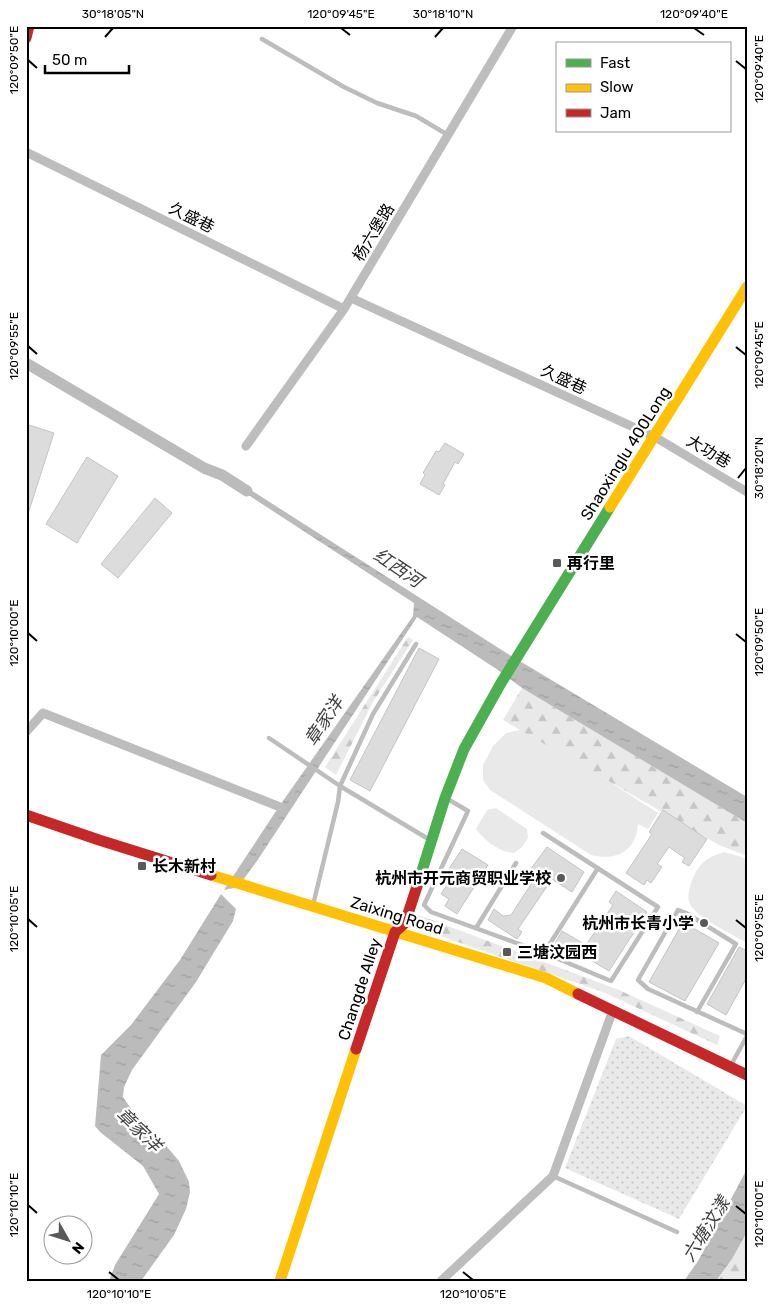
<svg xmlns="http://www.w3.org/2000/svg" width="773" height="1307" font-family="Rubik,'Noto Sans SC',sans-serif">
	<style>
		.green { fill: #e9e9e9 }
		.forest { fill: url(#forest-firs) }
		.park { fill: url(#park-dots) }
		.water { fill: url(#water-ripples) }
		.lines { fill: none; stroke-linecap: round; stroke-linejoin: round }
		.canal { stroke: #bbb; stroke-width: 11 }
		.building { fill: #dcdcdc; stroke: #c4c4c4 }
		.lane { stroke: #bdbdbd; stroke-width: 4.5 }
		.street { stroke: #bdbdbd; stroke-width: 9 }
		.fast { stroke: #4caf50; stroke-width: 11 }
		.slow { stroke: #ffc107; stroke-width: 11 }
		.jam { stroke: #c62828; stroke-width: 11 }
		.ticks { fill: none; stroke: #000; stroke-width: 2 }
		.poi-dot { fill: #595959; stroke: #fff; stroke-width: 2 }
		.labels { text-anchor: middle; stroke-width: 5; stroke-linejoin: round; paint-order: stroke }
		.street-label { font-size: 16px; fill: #000; stroke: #fff }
		.poi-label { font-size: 16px; font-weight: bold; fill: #000; stroke: #fff; text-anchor: start }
		.water-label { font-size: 18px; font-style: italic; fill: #3f3f3f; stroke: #fff }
		.neatline { fill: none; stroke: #000; stroke-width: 2 }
		.ticks-label { font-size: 12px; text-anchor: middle; fill: #000 }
	</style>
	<defs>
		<pattern id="forest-firs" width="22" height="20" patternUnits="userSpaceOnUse" patternTransform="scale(1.25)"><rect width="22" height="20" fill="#e9e9e9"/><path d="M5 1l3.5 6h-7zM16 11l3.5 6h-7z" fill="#c6c6c6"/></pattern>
		<pattern id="park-dots" width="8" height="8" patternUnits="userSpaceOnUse" patternTransform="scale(1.25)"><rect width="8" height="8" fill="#e9e9e9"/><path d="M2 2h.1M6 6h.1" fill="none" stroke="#c6c6c6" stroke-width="1.8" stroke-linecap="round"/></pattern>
		<pattern id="water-ripples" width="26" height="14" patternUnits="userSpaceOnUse" patternTransform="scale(1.25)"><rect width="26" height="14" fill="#bbb"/><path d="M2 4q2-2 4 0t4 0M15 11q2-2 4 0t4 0" fill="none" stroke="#9f9f9f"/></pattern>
	</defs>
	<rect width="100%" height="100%" fill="#fff"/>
	<path class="green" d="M520,730L535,734L658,813L648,829L638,824C636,852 616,861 591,855L490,790L483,780V765L493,746L506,733Z
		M496,808L527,829L528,838L522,847L514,853C499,852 485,841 476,829L487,810Z
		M724,852L739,856L747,860V943C734,935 695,917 690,904C686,896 690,886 693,878C700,862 708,857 724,852Z"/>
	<path class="forest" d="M408,637L413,640L373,702L336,775L325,767Z
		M522,688L747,823V856L719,845L503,720Z
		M416,914L619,990L720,1036L717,1045L603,992L420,929L412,924Z
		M747,1232V1281H716L732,1259Z"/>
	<path class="park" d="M629,1036L747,1106L679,1219L565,1168L616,1039Z"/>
	<path class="water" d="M235,480L508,654L747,797V823L522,688L498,670L417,617L257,861L238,887L224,890L278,808L413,616L414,603L236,487Z
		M221,894L236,909L233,921L196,982L132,1070L124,1087L123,1097L136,1116L145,1121L179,1161L189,1182L190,1192L186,1209L174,1235L141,1281H109L115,1265L159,1194L143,1166L100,1132L95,1126L101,1055L131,1025L180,960Z
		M747,1169V1232L732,1259L716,1281H684L698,1261Z"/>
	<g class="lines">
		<path class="canal" d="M26,363L204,468L222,475L247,491"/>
	</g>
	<path class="building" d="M26,424L54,433L26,520Z
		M445,443L464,454L458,464L455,462L443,484L445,485L439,495L420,484L425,475L423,473L436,451L439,452Z
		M87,457L118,476L77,543L46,524Z
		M155,498L172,513L118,578L101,564Z
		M419,648L439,659L370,791L350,780Z
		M663,810L707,839L689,866L682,862L685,858L669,847L657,864L662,867L651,883L647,880L644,885L626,873L652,834L649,832Z
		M547,847L584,872L572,892L552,879L518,929L522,932L517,939L488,920L494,909L503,916L511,915L537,875L530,870Z
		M462,849L488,865L457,914L445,906L449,899L441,894L451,879L445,875Z
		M616,891L647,912L609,971L581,954L577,959L554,945L562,931L586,945L613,905L609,902Z
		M683,922L719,943L685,1001L649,982Z
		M739,947L747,951V977L726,1015L707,1004Z"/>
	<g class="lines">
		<path class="lane" d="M262,39L344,87L377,103L416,116L448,135
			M269,738L340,786L430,840
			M446,798L468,811L424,905L431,912L544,953L611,981L658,907L543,833
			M313,905L338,802L340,786L373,714L416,644
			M476,928L516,863
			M544,953L598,868
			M697,1012L736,944L686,913L678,910L638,980L648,989L747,1034
			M731,1065L747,1036
			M553,1176L677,1232"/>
		<path class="street" d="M26,152L344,309
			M351,298L655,437L747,492
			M246,446L344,309L513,26
			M26,732L43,713L280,807
			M441,1281L553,1176L613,1010"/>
		<path class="fast" d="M420,877L445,798L464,749L501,683L610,507"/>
		<path class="slow" d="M610,507L747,287
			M211,875L546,978L578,994
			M280,1281L356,1049"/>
		<path class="jam" d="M26,38L29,26
			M26,815L99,840L211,875
			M578,994L747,1075
			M356,1049L395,932L405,923L420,877"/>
	</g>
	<path class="ticks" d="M341,28L350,35M694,28L704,35M105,37L113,28M435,37L443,28M28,60L37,68M736,61L746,69M28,346L37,354M736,347L746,355M738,478L746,468M28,633L37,641M736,634L746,642M28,919L37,927M736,920L746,928M28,1205L37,1213M736,1206L746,1214M109,1272L119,1280M463,1272L473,1280"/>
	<g class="poi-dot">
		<rect x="552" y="558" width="10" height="10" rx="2.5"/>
		<rect x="137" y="861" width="10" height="10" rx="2.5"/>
		<circle cx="561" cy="878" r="5"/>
		<circle cx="704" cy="923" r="5"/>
		<rect x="502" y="947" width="10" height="10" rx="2.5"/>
	</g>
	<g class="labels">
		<g class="street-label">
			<text transform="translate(192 217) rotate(26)" y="6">久盛巷</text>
			<text transform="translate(373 232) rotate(-59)" y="6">杨六堡路</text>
			<text transform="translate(564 379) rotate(25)" y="6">久盛巷</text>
			<text transform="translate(709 451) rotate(31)" y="6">大功巷</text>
			<text transform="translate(625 453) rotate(-58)" y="6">Shaoxinglu 400Long</text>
			<text transform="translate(397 915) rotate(17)" y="6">Zaixing Road</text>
			<text transform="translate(359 989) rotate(-72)" y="6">Changde Alley</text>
		</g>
		<g class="poi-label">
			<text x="567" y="569">再行里</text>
			<text x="152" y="872">长木新村</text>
			<text x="551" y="884" text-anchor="end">杭州市开元商贸职业学校</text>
			<text x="694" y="929" text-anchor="end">杭州市长青小学</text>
			<text x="517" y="958">三塘汶园西</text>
		</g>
		<g class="water-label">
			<text transform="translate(398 568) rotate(34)" y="6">红西河</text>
			<text transform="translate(324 721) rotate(-56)" y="6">章家洋</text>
			<text transform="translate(139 1130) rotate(44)" y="6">章家洋</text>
			<text transform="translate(706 1229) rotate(-58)" y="6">六塘汶漾</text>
		</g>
	</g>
	<rect width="773" height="1307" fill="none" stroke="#ffffff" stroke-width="55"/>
	<rect x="556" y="42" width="175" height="90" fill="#ffffff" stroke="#999999"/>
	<rect x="566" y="59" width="25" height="8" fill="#4caf50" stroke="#999999"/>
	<text x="600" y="68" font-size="15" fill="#000000">Fast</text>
	<rect x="566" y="84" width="25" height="8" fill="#ffc107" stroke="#999999"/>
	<text x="600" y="92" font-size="15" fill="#000000">Slow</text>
	<rect x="566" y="109" width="25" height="8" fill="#c62828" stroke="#999999"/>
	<text x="600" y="118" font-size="15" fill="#000000">Jam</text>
	<g transform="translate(68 1240) rotate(129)"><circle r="24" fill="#ffffff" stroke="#999999"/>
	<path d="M0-4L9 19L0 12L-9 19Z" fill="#595959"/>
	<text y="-8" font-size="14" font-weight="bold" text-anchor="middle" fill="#000000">N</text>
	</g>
	<path d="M45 65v8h84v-8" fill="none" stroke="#000000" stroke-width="2.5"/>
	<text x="52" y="65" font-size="15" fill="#000000" stroke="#ffffff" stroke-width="4" paint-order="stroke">50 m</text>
	<rect x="28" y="28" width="718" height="1252" class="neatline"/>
	<g class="ticks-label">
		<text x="113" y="18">30°18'05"N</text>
		<text x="341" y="18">120°09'45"E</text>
		<text x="443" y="18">30°18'10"N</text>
		<text x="694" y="18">120°09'40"E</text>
		<text transform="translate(14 60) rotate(-90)" y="4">120°09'50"E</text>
		<text transform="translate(759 69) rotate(-90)" y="4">120°09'40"E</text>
		<text transform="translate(14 346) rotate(-90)" y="4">120°09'55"E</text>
		<text transform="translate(759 355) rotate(-90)" y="4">120°09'45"E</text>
		<text transform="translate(759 468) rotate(-90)" y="4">30°18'20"N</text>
		<text transform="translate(14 633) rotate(-90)" y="4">120°10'00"E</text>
		<text transform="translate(759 642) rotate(-90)" y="4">120°09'50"E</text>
		<text transform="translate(14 919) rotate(-90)" y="4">120°10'05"E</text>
		<text transform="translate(759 928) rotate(-90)" y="4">120°09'55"E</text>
		<text transform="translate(14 1205) rotate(-90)" y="4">120°10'10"E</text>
		<text transform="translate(759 1214) rotate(-90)" y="4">120°10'00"E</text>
		<text x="119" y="1298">120°10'10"E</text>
		<text x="473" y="1298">120°10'05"E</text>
	</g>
</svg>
